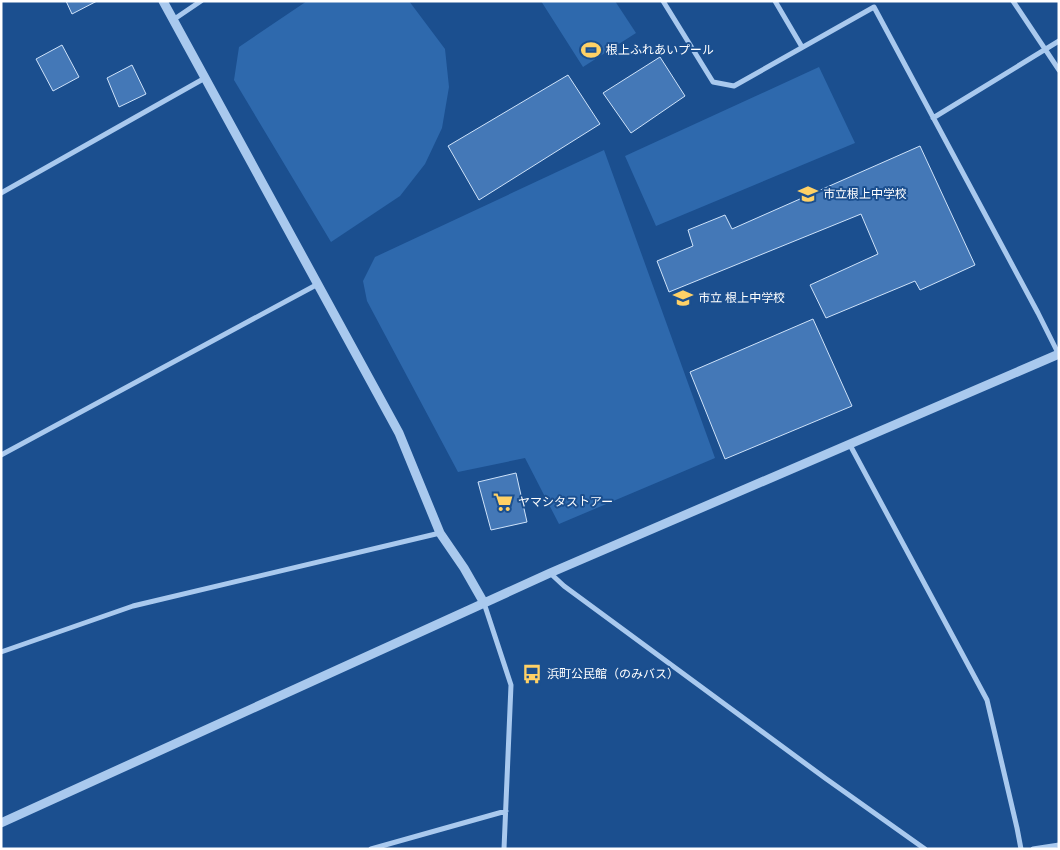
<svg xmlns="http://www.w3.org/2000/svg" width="1060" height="850" font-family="Poppins,'Noto Sans JP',sans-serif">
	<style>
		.green { fill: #2e69ad }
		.building { fill: #4478b7; stroke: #cfe3fa }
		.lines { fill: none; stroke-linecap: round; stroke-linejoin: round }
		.minor { stroke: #a9c9ee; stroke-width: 5 }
		.tertiary { stroke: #a9c9ee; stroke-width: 9 }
		.labels { text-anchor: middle; stroke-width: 4; stroke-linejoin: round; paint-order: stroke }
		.poi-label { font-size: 12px; fill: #fff; stroke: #1b4f8f; text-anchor: start }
	</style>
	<rect width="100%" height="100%" fill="#1b4f8f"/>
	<path class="green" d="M307,1H409L445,49L449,87L442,128L425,164L400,196L331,242L234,80L239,47Z
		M541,1H615L636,33L583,67Z
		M819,67L855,143L656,226L625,156Z
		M604,150L715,458L559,524L525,458L458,472L367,301L363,281L375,257Z"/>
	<path class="building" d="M66,1H97L72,14Z
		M62,45L79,77L53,91L36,59Z
		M660,57L685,96L631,133L603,93Z
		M132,65L146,94L119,107L107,78Z
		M568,75L600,124L479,200L448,146Z
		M920,146L975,265L920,290L915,281L826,318L810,285L878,254L861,214L669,292L657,261L693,246L688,230L725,215L732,229Z
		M813,319L852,406L725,459L690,372Z
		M516,473L527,522L491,530L478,482Z"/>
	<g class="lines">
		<path class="minor" d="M663,1L713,82L734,86L874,7L1038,313L1059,355
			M775,1L802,47
			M1013,1L1059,70
			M173,20L201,1
			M933,118L1059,41
			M1,193L205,78
			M850,445L987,700L1017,828L1021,849
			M1,455L318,284
			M550,573L564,586L825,778L925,849
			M484,603L511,685L504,849
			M1,652L133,606L440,533
			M371,849L506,811
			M1033,849L1059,845"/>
		<path class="tertiary" d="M163,1L399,433L440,533L464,568L484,603
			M1,823L550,573L1059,354"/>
	</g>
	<defs>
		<symbol id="stadium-bare" viewBox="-9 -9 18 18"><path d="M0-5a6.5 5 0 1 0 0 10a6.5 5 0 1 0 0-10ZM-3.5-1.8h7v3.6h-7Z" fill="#ffd166" stroke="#1b4f8f" stroke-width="2.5" paint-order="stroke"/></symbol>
		<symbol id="school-bare" viewBox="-9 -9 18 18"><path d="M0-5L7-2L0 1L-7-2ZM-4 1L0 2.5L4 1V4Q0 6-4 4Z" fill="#ffd166" stroke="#1b4f8f" stroke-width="2.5" paint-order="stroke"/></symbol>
		<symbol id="supermarket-bare" viewBox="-9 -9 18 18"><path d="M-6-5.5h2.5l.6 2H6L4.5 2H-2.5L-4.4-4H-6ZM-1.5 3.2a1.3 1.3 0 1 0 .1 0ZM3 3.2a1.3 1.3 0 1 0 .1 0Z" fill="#ffd166" stroke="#1b4f8f" stroke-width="2.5" paint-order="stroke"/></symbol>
		<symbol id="bus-bare" viewBox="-9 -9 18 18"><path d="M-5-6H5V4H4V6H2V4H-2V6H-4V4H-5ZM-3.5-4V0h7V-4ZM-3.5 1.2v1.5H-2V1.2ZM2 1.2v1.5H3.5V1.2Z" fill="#ffd166" stroke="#1b4f8f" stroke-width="2.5" paint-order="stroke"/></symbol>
	</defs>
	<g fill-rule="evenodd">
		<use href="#stadium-bare" x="577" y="36" width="28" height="28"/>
		<use href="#school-bare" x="794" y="180" width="28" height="28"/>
		<use href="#school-bare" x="669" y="284" width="28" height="28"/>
		<use href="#supermarket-bare" x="489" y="488" width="28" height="28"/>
		<use href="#bus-bare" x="518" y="660" width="28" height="28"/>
	</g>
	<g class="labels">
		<g class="poi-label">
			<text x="606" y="54">根上ふれあいプール</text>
			<text x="823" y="198">市立根上中学校</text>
			<text x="698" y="302">市立 根上中学校</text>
			<text x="518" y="506">ヤマシタストアー</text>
			<text x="547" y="678">浜町公民館（のみバス）</text>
		</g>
	</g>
	<rect width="1060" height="850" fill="none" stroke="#ffffff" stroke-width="5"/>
</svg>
